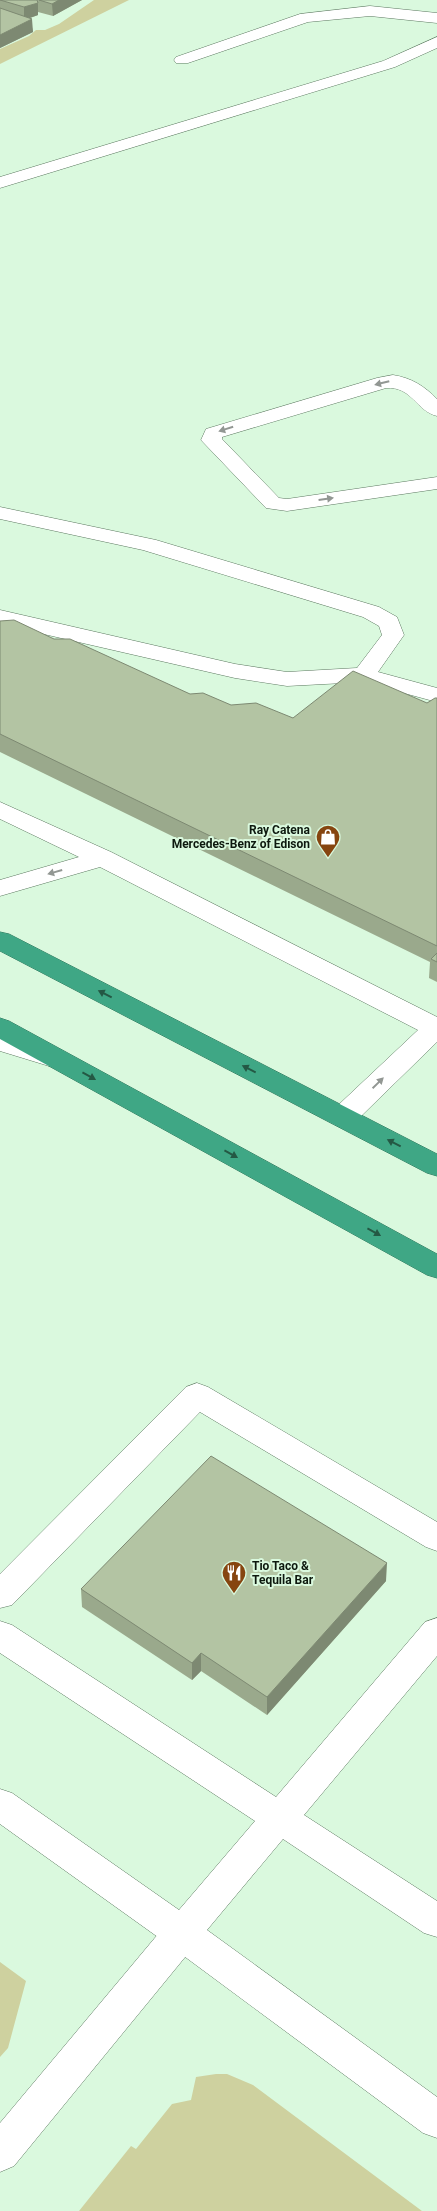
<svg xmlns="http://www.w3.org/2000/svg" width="437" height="2211" font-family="Roboto,sans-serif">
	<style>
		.green { fill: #ced19f }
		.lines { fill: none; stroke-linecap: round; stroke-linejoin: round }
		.lane-casing { stroke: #5c7860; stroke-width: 1 }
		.street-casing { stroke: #5c7860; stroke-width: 1 }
		.highway-casing { stroke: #2e755b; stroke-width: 1 }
		.lane { fill: #fff; fill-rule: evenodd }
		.street { fill: #fff; fill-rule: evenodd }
		.highway { fill: #3fa785; fill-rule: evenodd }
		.wall { fill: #9aa98c }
		.shaded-wall { fill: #7d8972 }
		.building { fill: #b3c4a3; stroke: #7d8972 }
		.oneway { fill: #929793 }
		.oneway2 { fill: #245844 }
		.labels { text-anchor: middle; stroke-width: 4; stroke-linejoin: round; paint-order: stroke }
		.poi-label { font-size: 12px; font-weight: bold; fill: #0d180e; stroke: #daf9de; text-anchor: end }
	</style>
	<rect width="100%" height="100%" fill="#daf9de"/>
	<path class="green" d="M94,0H129L0,64V49L29,36L36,30H45L59,24Z
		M0,1962L26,1981L8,2048L0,2057Z
		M216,2074H227L253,2085L422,2211H79L131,2146L136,2149L172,2104L191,2100L196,2077Z"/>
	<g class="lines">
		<defs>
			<path id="lane" d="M370,6L437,13V23L370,16L308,22L188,63H176L174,60L176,57L300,14Z
				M437,37V48L395,67L0,188V177L383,61Z
				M393,375C412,378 424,386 437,399V416C416,411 412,386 386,388L222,437V439L279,498L287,499L437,477V489L287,511L266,508L201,440L206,429L377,378Z
				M0,507L156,540L379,607L397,617L404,635L378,672L437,688V702L363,682L287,686L235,678L0,624V610L235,664L287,672L357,668L382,635L379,626L363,617L143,550L0,519Z
				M0,802L111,852L437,1017V1042L353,1124L343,1127L333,1124L329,1117L333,1110L418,1030L100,867L0,896V880L79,857L0,819Z
				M0,1033L59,1050L62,1057L59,1064L49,1066L0,1051Z
				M197,1383L208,1387L437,1522V1551L426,1547L200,1412L12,1605L0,1608V1574L186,1387Z
				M437,1618V1656L304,1815L437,1901V1937L424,1933L283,1839L207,1930L437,2097V2138L423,2133L169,1945L0,1824V1789L12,1793L179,1910L255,1821L0,1653V1621L12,1625L276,1797L425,1622Z"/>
			<path id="street" d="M182,1916L195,1921L200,1933L195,1945L14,2166L0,2172V2123L169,1921Z"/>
			<path id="highway" d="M0,932L9,934L437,1154V1176L427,1173L0,951Z
				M0,1018L9,1021L437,1254V1278L427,1275L0,1039Z"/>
		</defs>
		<use href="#lane" class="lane-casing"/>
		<use href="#street" class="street-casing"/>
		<use href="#highway" class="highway-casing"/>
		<use href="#lane" class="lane"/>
		<use href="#street" class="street"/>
		<use href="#highway" class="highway"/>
	</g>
	<path class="wall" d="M0,0H82L53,16L38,12V15L30,18L33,32L0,48Z
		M0,621L54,639L190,694L231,705L293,718L427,703L437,698V982L429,978L430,962L0,752Z
		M386,1581L267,1715L201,1671L192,1680L82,1607L81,1589Z"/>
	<path class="shaded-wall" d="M59,0H82L53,16L52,4Z
		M38,3V15L24,20V7Z
		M32,19L33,32L0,48V35Z
		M387,1563L386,1581L267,1715V1697Z
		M201,1653V1671L192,1680V1663Z"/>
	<path class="building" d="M0,0H37L38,3L24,7Z
		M39,0H59L52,4Z
		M0,8L32,19L0,35Z
		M14,620L54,639H70L190,694L203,693L231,705L256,703L293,718L353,671L427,703L435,698H437V946L0,734V621Z
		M437,953V962L431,959Z
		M211,1456L387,1563L267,1697L201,1653L192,1663L81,1589Z"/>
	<defs><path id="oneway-solid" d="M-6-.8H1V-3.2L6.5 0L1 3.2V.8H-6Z" transform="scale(1.25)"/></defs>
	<g class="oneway">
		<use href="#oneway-solid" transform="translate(382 383) rotate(166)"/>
		<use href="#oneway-solid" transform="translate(226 429) rotate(163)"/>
		<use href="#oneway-solid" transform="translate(326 499) rotate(-8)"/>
		<use href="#oneway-solid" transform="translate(55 872) rotate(164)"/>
		<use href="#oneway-solid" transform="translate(378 1083) rotate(-44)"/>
	</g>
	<g class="oneway2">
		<use href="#oneway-solid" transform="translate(105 994) rotate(-153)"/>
		<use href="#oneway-solid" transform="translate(249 1069) rotate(-153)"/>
		<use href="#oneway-solid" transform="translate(89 1076) rotate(29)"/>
		<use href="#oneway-solid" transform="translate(394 1143) rotate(-153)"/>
		<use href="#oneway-solid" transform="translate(231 1154) rotate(29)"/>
		<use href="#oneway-solid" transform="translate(374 1232) rotate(29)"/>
	</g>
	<defs>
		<symbol id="shop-pin" viewBox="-11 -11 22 30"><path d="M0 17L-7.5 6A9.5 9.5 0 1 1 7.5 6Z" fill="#864510" stroke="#daf9de"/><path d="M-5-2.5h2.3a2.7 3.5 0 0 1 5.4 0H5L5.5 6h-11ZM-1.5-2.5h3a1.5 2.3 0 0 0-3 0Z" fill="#fff"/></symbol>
		<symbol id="restaurant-pin" viewBox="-11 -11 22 30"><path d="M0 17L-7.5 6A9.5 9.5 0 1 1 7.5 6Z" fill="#864510" stroke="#daf9de"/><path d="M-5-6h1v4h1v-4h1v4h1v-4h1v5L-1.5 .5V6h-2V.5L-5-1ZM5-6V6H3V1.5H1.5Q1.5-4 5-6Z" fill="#fff"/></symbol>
	</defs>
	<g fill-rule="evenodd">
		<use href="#shop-pin" x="314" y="823" width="28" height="38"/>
		<use href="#restaurant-pin" x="220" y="1559" width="28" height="38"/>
	</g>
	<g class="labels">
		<g class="poi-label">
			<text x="310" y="834">Ray Catena<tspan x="310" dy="14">Mercedes-Benz of Edison</tspan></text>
			<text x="252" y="1570" text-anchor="start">Tio Taco &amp;<tspan x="252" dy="14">Tequila Bar</tspan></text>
		</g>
	</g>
</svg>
